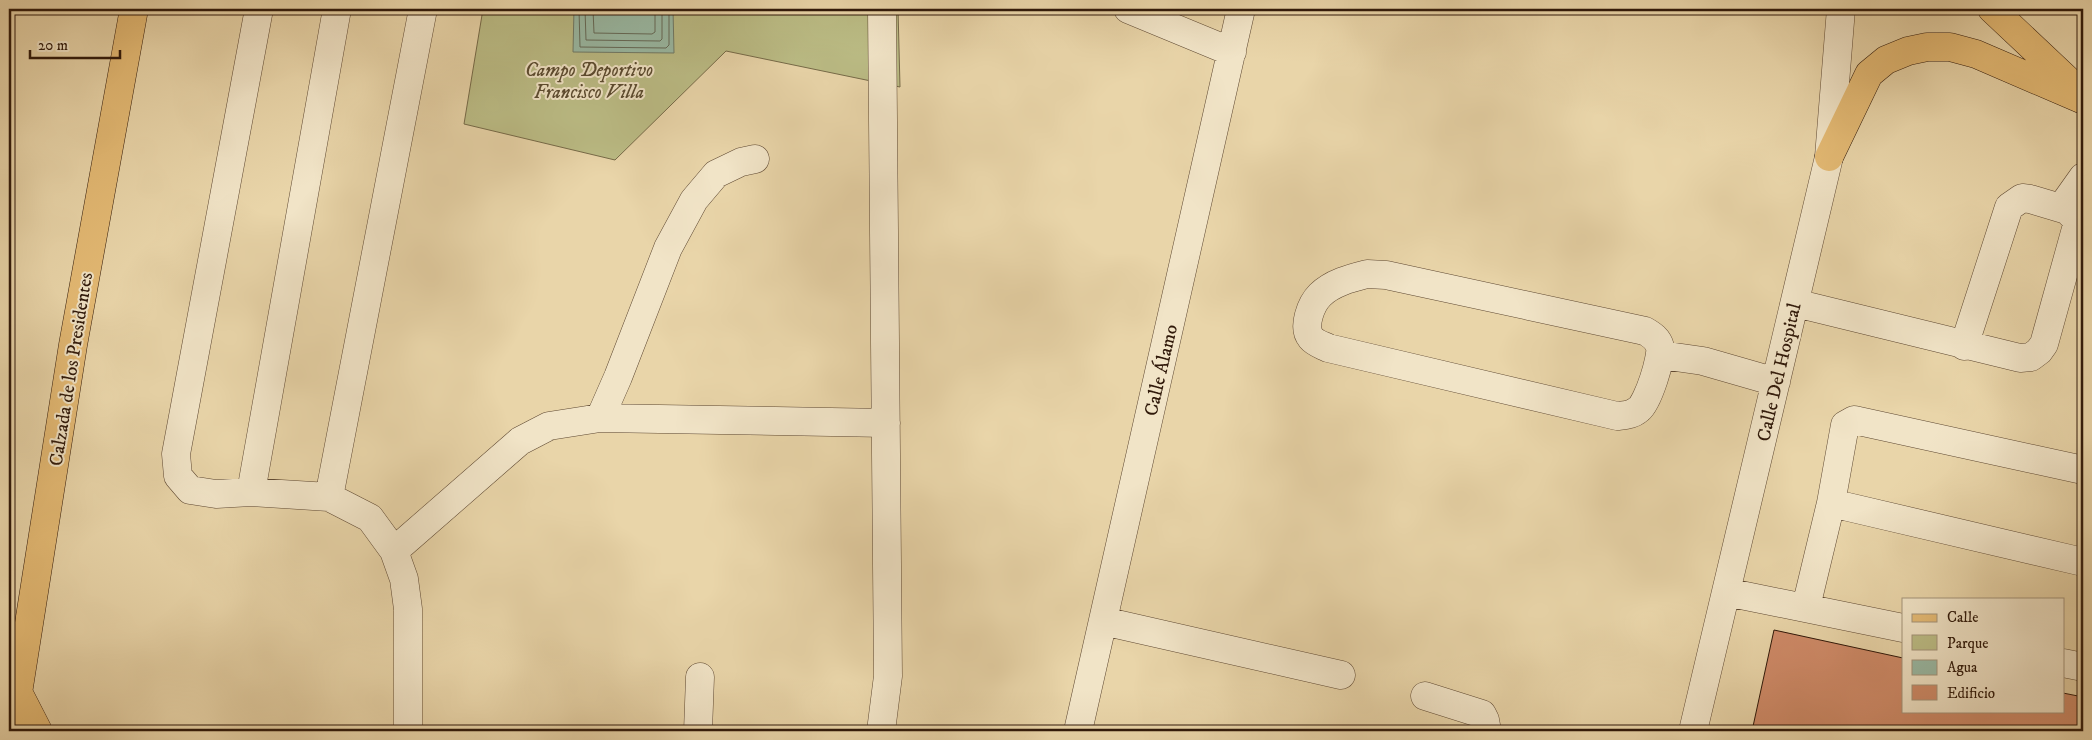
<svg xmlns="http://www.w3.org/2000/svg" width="2092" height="740" font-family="'IM FELL DW Pica',serif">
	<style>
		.green { fill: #bbbc85; stroke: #766a48 }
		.water { fill: #99b9a4; stroke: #6f7966 }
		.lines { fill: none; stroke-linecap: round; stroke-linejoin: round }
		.shore { stroke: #646957; stroke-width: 1 }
		.building { fill: #cf8b69; stroke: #30190a }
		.minor-casing { stroke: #5e4832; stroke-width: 29 }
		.major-casing { stroke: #30190a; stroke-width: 29 }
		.highway-casing { stroke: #30190a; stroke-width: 29 }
		.minor { stroke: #f1e4c7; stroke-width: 28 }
		.major { stroke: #e4ba74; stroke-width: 28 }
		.highway { stroke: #e4ba74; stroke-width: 28 }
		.labels { text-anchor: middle; stroke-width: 4; stroke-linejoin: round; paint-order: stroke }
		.park-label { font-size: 19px; font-style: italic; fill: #5a4a2f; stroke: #f1e4c7 }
		.street-label { font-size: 19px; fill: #30190a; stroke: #f1e4c7 }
	</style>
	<rect width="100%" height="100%" fill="#e9d5a9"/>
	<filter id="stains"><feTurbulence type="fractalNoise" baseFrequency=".004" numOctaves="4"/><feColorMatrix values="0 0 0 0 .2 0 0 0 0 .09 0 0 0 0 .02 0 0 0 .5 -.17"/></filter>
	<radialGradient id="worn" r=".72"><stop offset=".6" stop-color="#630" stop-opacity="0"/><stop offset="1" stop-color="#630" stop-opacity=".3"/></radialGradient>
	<path class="green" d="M483,9H898L900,87L726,51L615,160L464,124Z"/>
	<path class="water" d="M574,9H673L674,53L573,52Z"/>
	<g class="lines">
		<path class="shore" d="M579,9L580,47L666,48L669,45V9
			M585,9L586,40L660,41L662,39V9
			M593,9L594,33L652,34L655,32V9"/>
	</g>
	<path class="building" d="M1774,630L1903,658V711H2063V693L2083,697V731H1752Z"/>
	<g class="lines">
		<defs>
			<path id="minor" d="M259,9L176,454L178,476L190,490L216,494L251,492L329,497L370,518L394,551L404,579L408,609V731
				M1128,9L1232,52
				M2061,208L2083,177
				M1367,274L1386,275L1645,331C1652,335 1658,339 1660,347C1662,358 1648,402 1639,409C1632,415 1626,415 1617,416L1328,348C1322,345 1315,343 1311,338C1302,327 1311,304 1320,295C1332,283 1351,278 1367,274Z
				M1795,303L2020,358L2031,357L2039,351L2044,344L2077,225L2076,219L2067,210L2030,199L2022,198L2009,207L1964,346
				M1661,355L1703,361L1776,382
				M600,418L886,423
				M251,492L337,9
				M329,497L423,9
				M1831,503L2083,562
				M394,551L520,441L549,426L600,418L618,377L668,248L694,200L716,174L741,162L755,159
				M1726,592L1903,628
				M1806,607L1831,503L1845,425L1854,420L2083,470
				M1103,621L1341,675
				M2063,663L2083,667
				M1425,696L1482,714L1485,720L1487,731
				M698,731L700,677
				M881,731L888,676L882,9
				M1078,731L1241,9
				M1693,731L1829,157L1841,9"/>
			<path id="major" d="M1992,9L2079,91
				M1829,157L1869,74L1886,60L1908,51L1927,47H1950L1976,54L2083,100"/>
			<path id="highway" d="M19,694L38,731
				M12,731L73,345L134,9"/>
		</defs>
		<use href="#minor" class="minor-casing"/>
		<use href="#major" class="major-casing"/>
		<use href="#highway" class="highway-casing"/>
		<use href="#minor" class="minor"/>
		<use href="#major" class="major"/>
		<use href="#highway" class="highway"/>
	</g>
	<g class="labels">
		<g class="park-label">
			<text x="589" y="76">Campo Deportivo<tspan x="589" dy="22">Francisco Villa</tspan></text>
		</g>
		<g class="street-label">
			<text transform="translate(70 369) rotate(-81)" y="7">Calzada de los Presidentes</text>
			<text transform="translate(1160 370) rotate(-77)" y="7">Calle Álamo</text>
			<text transform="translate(1778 372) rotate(-77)" y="7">Calle Del Hospital</text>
		</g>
	</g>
	<rect width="2092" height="740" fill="none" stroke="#e9d5a9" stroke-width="30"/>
	<rect x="10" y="10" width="2072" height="720" fill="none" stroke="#30190a" stroke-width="2.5"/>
	<rect x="15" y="15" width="2062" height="710" fill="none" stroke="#30190a"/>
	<rect x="1902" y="598" width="162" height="115" fill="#f1e4c7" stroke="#a4937b"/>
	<rect x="1912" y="614" width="25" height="8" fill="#e4ba74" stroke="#a4937b"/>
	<text x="1947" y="622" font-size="15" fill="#30190a">Calle</text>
	<rect x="1912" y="635" width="25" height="15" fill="#bbbc85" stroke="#a4937b"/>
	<text x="1947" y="648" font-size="15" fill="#30190a">Parque</text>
	<rect x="1912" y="660" width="25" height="15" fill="#99b9a4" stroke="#a4937b"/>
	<text x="1947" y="672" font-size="15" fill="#30190a">Agua</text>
	<rect x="1912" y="685" width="25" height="15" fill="#cf8b69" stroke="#a4937b"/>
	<text x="1947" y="698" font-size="15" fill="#30190a">Edificio</text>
	<path d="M30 50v8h90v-8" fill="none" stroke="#30190a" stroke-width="2.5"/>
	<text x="38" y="50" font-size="15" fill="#30190a" stroke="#f1e4c7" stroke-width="4" paint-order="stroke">20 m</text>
	<rect width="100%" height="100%" filter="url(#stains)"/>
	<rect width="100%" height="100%" fill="url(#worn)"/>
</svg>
